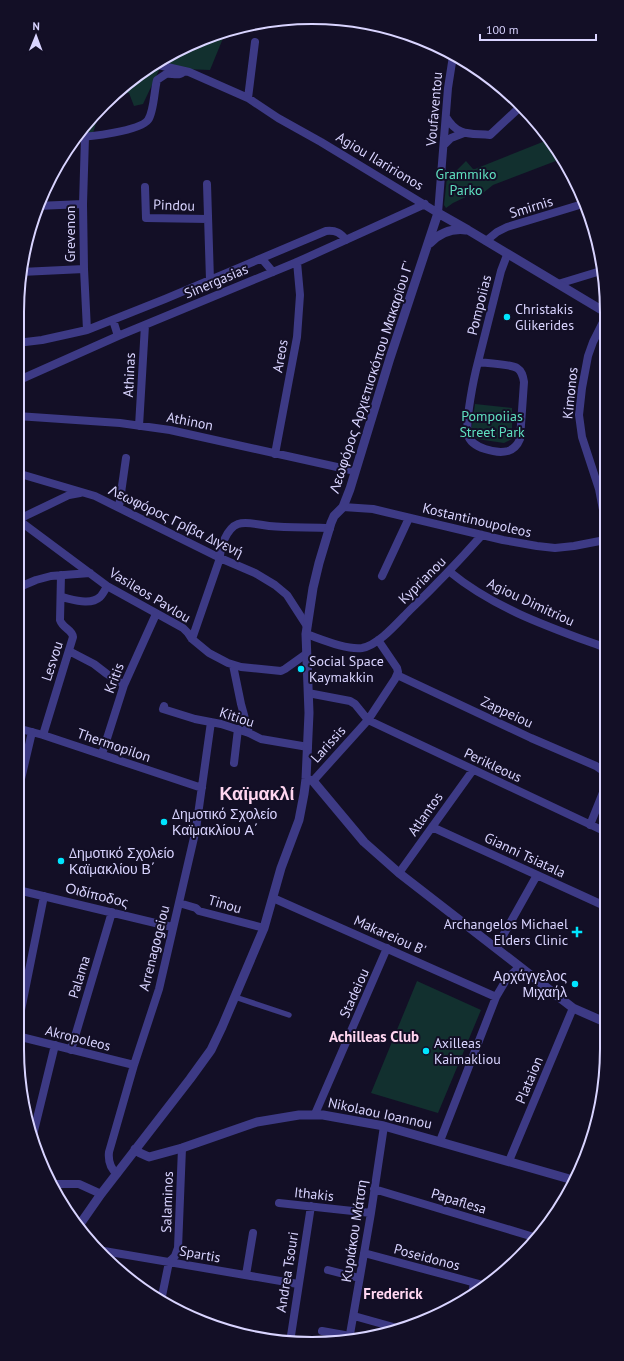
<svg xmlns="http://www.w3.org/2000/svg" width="624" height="1361" font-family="'PT Sans',sans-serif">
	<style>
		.green { fill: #12302f }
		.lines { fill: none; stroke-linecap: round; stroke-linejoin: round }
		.pedestrian { stroke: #3d3a85; stroke-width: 5.5 }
		.minor { stroke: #3d3a85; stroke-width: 8 }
		.tertiary { stroke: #3d3a85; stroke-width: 9 }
		.poi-dot { fill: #00e5ff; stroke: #130f26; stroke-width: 1.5 }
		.labels { text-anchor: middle; stroke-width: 4; stroke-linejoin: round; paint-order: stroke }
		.street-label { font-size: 14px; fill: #d9d4ff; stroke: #130f26 }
		.park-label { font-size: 14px; fill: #5fe0c0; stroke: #130f26 }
		.poi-label { font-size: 14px; fill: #d9d4ff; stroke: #130f26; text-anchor: start }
		.neighbourhood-label { font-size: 15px; font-weight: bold; fill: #ffd6f0; stroke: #130f26 }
		.district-label { font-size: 18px; font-weight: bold; fill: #ffd6f0; stroke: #130f26 }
		.rim { fill: none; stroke: #d9d4ff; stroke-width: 2 }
	</style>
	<rect width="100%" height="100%" fill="#130f26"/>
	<path class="green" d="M226,31L210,70L160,68L143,104L134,106L129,93H117L148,67L199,40Z
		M101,107L93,133H79Z
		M550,139L561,159L493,185L478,197L474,193L453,203L446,208L444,205L447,177L452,175L466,161L473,169H475Z
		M475,404L512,408V439L504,443L477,439L471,433Z
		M417,981L481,1010L438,1113L371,1093Z"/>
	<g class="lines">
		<path class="pedestrian" d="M235,997L289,1015"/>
		<path class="minor" d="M154,64L189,72L248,98L278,118L321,142L438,213L448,88L453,56
			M248,98L255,42
			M446,117C458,137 470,133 490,135L520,107
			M76,137C89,137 140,131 148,120C154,112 154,91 157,80L166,74C172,73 180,77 184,71
			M85,137L83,204L84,269L87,330
			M444,145L451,138L464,133
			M207,184L210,280
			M145,187L146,218L208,219
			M37,206L83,204
			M486,241L497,232L507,227L586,203
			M262,259L273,272
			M21,272L84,269
			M558,284L604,270
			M605,318L593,342L588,356L582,388L579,415L582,437L599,489L605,520
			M113,320L118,336
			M17,343L42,340L87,330L165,299L326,231C336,230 341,233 346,240
			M478,362C487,363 510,364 517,368C522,371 523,376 524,382L520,439C518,444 514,449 508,451C497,454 471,448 468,435C465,421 474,377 478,362L501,271L507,255
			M17,381L118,336L297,262L425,204
			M17,416L120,423L170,430L355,471
			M139,426L145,325
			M275,454L297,337L300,295L297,262
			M17,473L95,496L220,558L255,573L275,585L287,595L307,626
			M119,507L126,458
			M343,507L373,509L503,540L537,546L555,548L574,546L605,540
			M17,519L107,586L183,628L188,633L192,639L209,653L228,663L241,667L281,671L285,669L306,654
			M17,520L69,495L80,493
			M450,572C495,609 552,628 606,648
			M382,576L409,518
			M17,588L36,580L51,576L90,573
			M61,597C72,599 90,606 100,597C103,594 105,590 107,586
			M306,634C321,639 346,650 362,648C379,645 398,622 410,610C435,586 459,561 482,535
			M192,639L220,558C220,547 227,528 238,524C247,521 260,525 269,526C289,528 310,527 330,528
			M69,651L94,664L107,674L124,685
			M233,665L241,704L249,733
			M397,675L531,738L596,766L606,773
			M308,693L350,701L355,704L368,720L606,832
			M164,706L163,709L195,719L221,724L249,733L261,739L308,747
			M17,728L43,735L202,788
			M43,735L73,637C72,629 63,629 60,620L61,575
			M102,754L124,685L156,614
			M234,763L238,729
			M313,781L368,720L395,679L398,672L397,668L378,640
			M17,796L32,732
			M590,825L606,785
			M432,827L607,907
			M399,873L473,770
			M17,887L22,891L172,927
			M273,898L496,997
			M179,903L196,908L199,911L264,928
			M496,948L537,875
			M17,1030L44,896
			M17,1036L134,1065
			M71,1050L112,912
			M315,1114L387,948
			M32,1139L55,1045
			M440,1141L496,997L506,980L519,967
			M509,1161L573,1008
			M117,1174C110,1168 108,1161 109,1152L134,1065L159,989L196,829L211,722
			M51,1184H79L101,1194
			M374,1189L537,1238
			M279,1203L371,1213
			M98,1250L298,1284
			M364,1253L483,1285
			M328,1270L359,1278
			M246,1275L253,1233
			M472,1294L474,1283
			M161,1301L169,1262L175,1256L178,1248L182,1148
			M354,1316L397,1328
			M322,1331L350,1336
			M349,1340L371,1213L384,1126
			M290,1342L311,1206"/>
		<path class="tertiary" d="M430,243C440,233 451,228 466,230
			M306,779L313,781L364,842L399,873L573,1008L607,1023
			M135,1149L140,1153L149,1157L182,1148L257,1122L299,1115H323L384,1126L573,1180
			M78,1227L101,1194L190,1079L211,1050L222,1027L264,928L281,868L299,820L304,794L306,779L309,713L306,634L313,588L319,563L331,523L334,516L343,507L350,489L390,358L438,213L468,230L605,312"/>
	</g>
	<g class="poi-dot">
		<circle cx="507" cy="317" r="4"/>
		<circle cx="301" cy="669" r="4"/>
		<circle cx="164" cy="822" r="4"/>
		<circle cx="61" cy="861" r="4"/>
		<path d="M575 926h4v4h4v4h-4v4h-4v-4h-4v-4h4z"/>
		<circle cx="575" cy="984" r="4"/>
		<circle cx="426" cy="1051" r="4"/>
	</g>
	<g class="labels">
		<g class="street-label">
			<text transform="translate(434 109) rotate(-85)" y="5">Voufaventou</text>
			<text transform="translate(380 161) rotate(31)" y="5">Agiou Ilaririonos</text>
			<text transform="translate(174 205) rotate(2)" y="5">Pindou</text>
			<text transform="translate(531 207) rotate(-17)" y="5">Smirnis</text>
			<text transform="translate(70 234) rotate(-90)" y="5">Grevenon</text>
			<text transform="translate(216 281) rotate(-23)" y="5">Sinergasias</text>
			<text transform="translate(479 305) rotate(-76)" y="5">Pompoiias</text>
			<text transform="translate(280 356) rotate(-80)" y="5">Areos</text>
			<text transform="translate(129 375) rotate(-87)" y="5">Athinas</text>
			<text transform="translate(371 377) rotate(-72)" y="5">Λεωφόρος Αρχιεπισκόπου Μακαρίου Γ'</text>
			<text transform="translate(570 393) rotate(-84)" y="5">Kimonos</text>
			<text transform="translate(190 421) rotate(11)" y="5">Athinon</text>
			<text transform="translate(477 520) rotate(13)" y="5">Kostantinoupoleos</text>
			<text transform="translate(176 521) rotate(26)" y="5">Λεωφόρος Γρίβα Διγενή</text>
			<text transform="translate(422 580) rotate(-45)" y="5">Kyprianou</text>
			<text transform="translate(150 595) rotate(31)" y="5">Vasileos Pavlou</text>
			<text transform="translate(531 602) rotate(25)" y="5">Agiou Dimitriou</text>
			<text transform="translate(52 661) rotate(-72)" y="5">Lesvou</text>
			<text transform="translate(114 678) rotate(-69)" y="5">Kritis</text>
			<text transform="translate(507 712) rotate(25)" y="5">Zappeiou</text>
			<text transform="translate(237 717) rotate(18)" y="5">Kitiou</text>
			<text transform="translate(328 744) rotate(-48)" y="5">Larissis</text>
			<text transform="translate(114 745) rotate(19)" y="5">Thermopilon</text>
			<text transform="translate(493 765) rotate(25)" y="5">Perikleous</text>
			<text transform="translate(425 814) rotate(-55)" y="5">Atlantos</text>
			<text transform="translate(525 855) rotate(25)" y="5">Gianni Tsiatala</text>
			<text transform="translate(97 895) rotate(14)" y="5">Οιδίποδος</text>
			<text transform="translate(225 904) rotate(16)" y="5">Tinou</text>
			<text transform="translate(390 935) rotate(24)" y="5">Makareiou B'</text>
			<text transform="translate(154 948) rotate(-76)" y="5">Arrenagogeiou</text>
			<text transform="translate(79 977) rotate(-73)" y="5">Palama</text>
			<text transform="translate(354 993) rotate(-66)" y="5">Stadeiou</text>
			<text transform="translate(78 1038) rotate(14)" y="5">Akropoleos</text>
			<text transform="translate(529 1080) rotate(-67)" y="5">Plataion</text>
			<text transform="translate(380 1113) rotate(12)" y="5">Nikolaou Ioannou</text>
			<text transform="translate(314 1194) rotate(6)" y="5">Ithakis</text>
			<text transform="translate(459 1201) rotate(17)" y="5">Papaflesa</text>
			<text transform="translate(167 1202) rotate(-88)" y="5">Salaminos</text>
			<text transform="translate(354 1231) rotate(-81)" y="5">Κυριάκου Μάτση</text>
			<text transform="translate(200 1254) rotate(10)" y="5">Spartis</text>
			<text transform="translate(427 1257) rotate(15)" y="5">Poseidonos</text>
			<text transform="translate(287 1272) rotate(-81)" y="5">Andrea Tsouri</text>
		</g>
		<g class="park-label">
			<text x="466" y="179">Grammiko<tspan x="466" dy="16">Parko</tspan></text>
			<text x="492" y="421">Pompoiias<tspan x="492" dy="16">Street Park</tspan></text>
		</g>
		<g class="poi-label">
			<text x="515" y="314">Christakis<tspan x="515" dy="16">Glikerides</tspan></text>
			<text x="309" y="666">Social Space<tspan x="309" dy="16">Kaymakkin</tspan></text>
			<text x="172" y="819">Δημοτικό Σχολείο<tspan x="172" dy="16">Καϊμακλίου Α΄</tspan></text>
			<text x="69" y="858">Δημοτικό Σχολείο<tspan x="69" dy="16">Καϊμακλίου Β΄</tspan></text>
			<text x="568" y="929" text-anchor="end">Archangelos Michael<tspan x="568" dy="16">Elders Clinic</tspan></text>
			<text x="567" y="981" text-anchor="end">Αρχάγγελος<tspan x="567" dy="16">Μιχαήλ</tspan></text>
			<text x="434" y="1048">Axilleas<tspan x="434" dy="16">Kaimakliou</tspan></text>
		</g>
		<g class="neighbourhood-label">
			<text x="374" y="1042">Achilleas Club</text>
			<text x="393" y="1299">Frederick</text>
		</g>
		<g class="district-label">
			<text x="257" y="800">Καϊμακλί</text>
		</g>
	</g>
	<path d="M0 0H624V1361H0ZM312 24H312A288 288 0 0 1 600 312V1049A288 288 0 0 1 312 1337H312A288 288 0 0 1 24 1049V312A288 288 0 0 1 312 24Z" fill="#130f26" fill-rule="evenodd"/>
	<path class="rim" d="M312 24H312A288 288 0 0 1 600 312V1049A288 288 0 0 1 312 1337H312A288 288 0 0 1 24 1049V312A288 288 0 0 1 312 24Z"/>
	<g transform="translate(36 36) rotate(1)" stroke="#130f26" stroke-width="3" paint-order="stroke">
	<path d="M0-3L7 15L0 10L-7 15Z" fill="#d9d4ff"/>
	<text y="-6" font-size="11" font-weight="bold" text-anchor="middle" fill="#d9d4ff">N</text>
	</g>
	<path d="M480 34v6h116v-6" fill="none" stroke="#d9d4ff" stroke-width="2"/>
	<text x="486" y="34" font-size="12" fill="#d9d4ff" stroke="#130f26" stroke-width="3" paint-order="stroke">100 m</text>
</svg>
